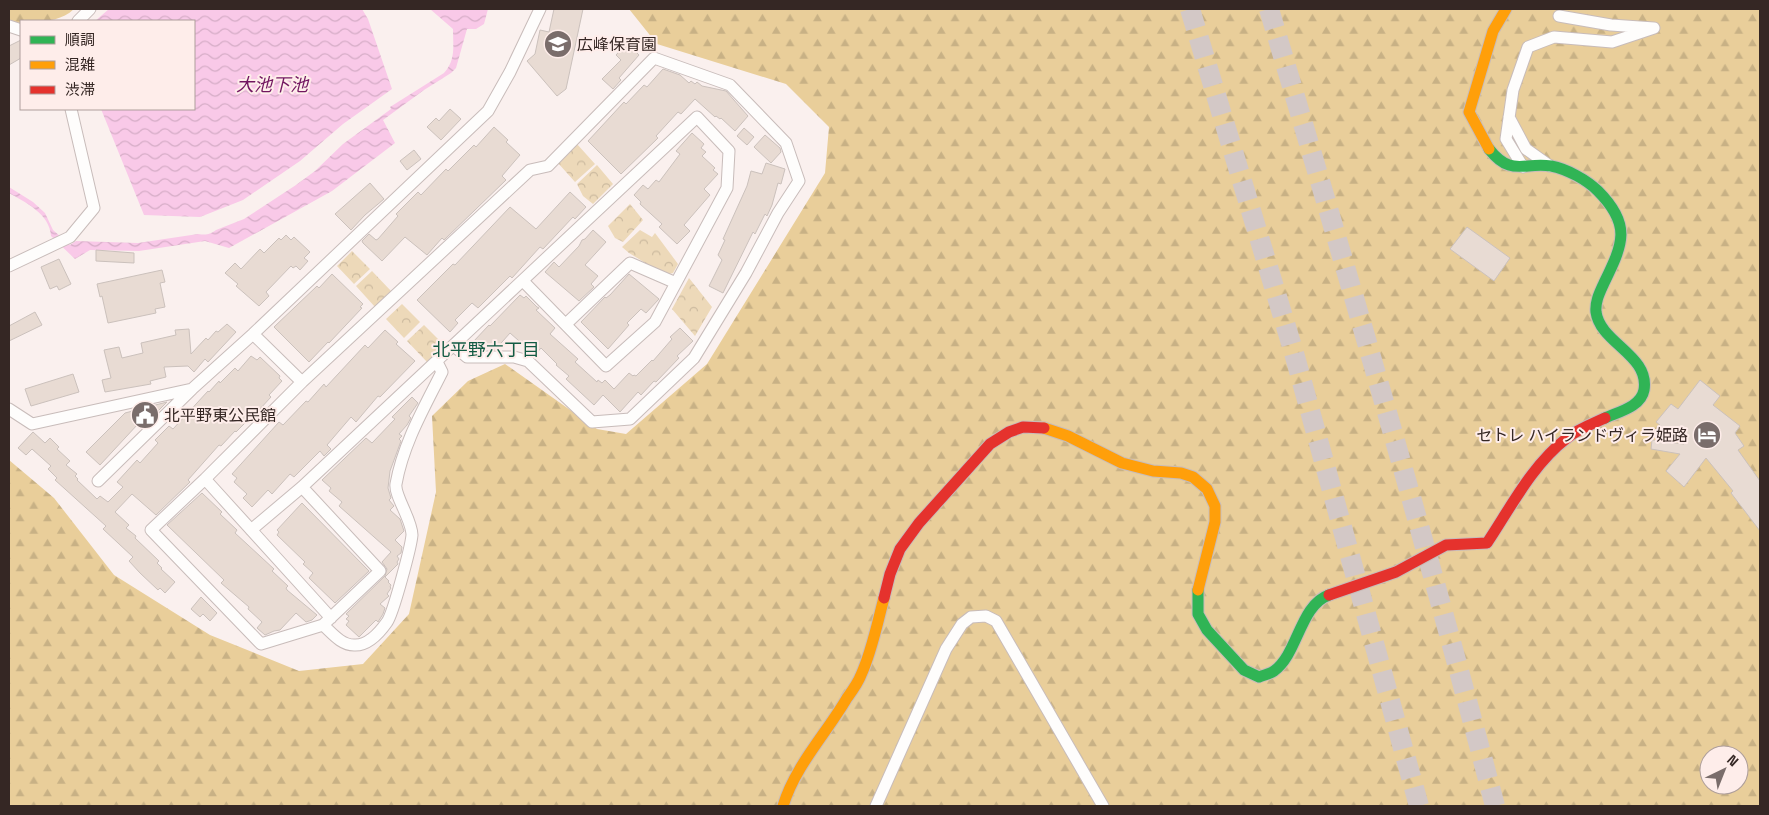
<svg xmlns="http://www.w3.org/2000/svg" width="1769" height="815" font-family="'Space Grotesk','Noto Sans JP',sans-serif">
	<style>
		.forest { fill: url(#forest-firs); fill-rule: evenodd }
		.park { fill: url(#park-crowns) }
		.water { fill: url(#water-waves) }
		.building { fill: #e8dbd3; stroke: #cbc1bc }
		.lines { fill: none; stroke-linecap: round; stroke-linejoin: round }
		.highway-tunnel { stroke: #d3c8c6; stroke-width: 20; stroke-dasharray: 20 10; stroke-linecap: butt }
		.street-casing { stroke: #c8bcba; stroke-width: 13 }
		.fast-casing { stroke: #c8bcba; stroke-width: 13 }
		.slow-casing { stroke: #c8bcba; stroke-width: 13 }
		.jam-casing { stroke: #c8bcba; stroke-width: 13 }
		.street { stroke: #fefdfc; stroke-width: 11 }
		.fast { stroke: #30b455; stroke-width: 11 }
		.slow { stroke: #ff9f0a; stroke-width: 11 }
		.jam { stroke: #e5322d; stroke-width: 11 }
		.labels { text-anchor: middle; stroke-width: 4; stroke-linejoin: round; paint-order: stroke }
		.poi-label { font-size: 16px; fill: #352724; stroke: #feedea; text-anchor: start }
		.water-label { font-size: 18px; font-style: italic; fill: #721660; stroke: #feedea }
		.neighbourhood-label { font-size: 18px; fill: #135b43; stroke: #feedea }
	</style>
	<defs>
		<pattern id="forest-firs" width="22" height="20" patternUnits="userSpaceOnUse" patternTransform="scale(1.25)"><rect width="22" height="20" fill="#e9ce9a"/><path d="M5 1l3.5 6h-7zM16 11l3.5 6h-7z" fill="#c8b185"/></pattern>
		<pattern id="park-crowns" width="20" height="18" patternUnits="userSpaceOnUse" patternTransform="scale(1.25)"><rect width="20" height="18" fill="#edd9b9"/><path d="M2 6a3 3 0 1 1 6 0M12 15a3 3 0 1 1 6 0" fill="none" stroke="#ccba9f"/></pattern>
		<pattern id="water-waves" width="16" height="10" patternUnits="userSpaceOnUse" patternTransform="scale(1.25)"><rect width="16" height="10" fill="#f9c9e8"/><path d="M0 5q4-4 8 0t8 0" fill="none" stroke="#d6adc7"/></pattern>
	</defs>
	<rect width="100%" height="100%" fill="#faf0ee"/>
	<path class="forest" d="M9,9H74C59,23 41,21 21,21V25L9,22Z
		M629,9H1760V806H9V460L54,498L114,575L210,635L299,671L363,664L409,614L436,492L432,416L468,381L505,364L597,429L626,434L707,364L825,173L829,127L786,84L657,44ZM1709,755H1739V785H1709Z"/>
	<path class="park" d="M577,144L595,164L575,182L558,163Z
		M597,165L613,184L593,204L583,196L577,184Z
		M630,204L643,220L623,242L615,238L608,226Z
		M640,230L652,237L655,233L678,264L673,273L665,275L629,253L622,247Z
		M352,251L370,269L354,284L337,266Z
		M372,271L391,291L375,307L356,286Z
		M689,278L712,307L695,336L672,309Z
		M402,304L420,322L404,338L386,319Z
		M424,325L444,345L427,362L407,341Z"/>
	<path class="water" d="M109,9H362L368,19L392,89L343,124L300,161L243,200L200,217L144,215L101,109H194V21H95Z
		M430,9H488L484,24L476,29H467L456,68L451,73L424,90L383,120L395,143L332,191L229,248L205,241L139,251L90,250L75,259L51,236C50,214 25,202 9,193V187L33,202L45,213L53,230L70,245L76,241L138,243L198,234C206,235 209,235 216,230L244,219L296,185L315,171L343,144L391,109L390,107L444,73C456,60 453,46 453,29Z"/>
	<path class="building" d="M554,9H583L566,89L557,96L527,61L535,54L540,30L549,32Z
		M21,40V58L9,65V46Z
		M627,43L639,55L619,78L621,80L613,89L602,79L621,60L616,55Z
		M663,69L680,75L689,83L691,81L695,84L697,82L702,86L726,91L748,116L735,131L721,118L720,119L716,116L715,117L695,99L681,114L678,112L656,136L658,138L621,174L588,141L624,102L626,104L644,85L647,87Z
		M450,109L461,119L441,140L427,127L436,118L439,121Z
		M494,127L508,140L506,142L520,155L502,176L506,180L444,240L442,238L427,255L405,237L382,261L363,243L362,241L369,234L376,240L378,239L398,216L396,214L418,192L421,195L446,169L448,171L474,145L476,147Z
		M744,128L754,137L747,145L737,136Z
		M692,133L704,144L701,148L706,152L702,156L715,168L713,170L718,174L704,189L710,195L684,225L690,231L677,244L659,227L662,224L640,204L641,202L634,195L643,185L648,189L656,180L659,182L680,154L676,151Z
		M765,135L780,148L781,152L771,163L754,147Z
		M414,150L421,159L407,170L400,161Z
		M766,163L785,169L781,184L778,183L772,205L767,216L765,214L755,234L753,232L723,293L709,286L722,260L718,255L725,240L723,239L747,186L751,171L762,174Z
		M370,183L384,199L365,215L351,230L335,214Z
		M570,192L586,207L575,219L573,217L543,249L540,247L512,278L510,276L478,308L472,303L455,320L458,323L450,332L417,300L453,264L455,265L510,207L536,229Z
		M1467,227L1510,258L1494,281L1450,249Z
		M593,230L606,242L585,265L598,276L591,284L594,287L579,301L545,272L554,262L559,267L579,246L582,240L585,239Z
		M286,235L291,240L294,237L310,252L304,258L308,261L300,270L296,266L293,268L291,266L266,292L269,296L259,306L236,286L238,284L225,273L235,263L241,269L260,249L264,253L279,238L281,240Z
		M96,250L134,253V263L96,261Z
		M59,259L71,284L59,290L57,286L50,289L41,267Z
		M162,270L165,282L160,283L165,307L155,309L156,313L108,323L102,296L100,297L97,284Z
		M332,274L363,304L360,307L362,308L329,343L328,342L309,362L274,327L317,286L319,288Z
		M629,274L659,299L646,313L641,309L627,323L629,325L608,349L581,322L605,297L606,298L610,295Z
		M520,295L524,298L526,296L537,307L539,308L536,310L555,328L550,334L578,359L575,362L597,382L598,380L602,383L605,380L614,389L629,373L633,376L634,375L636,376L652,360L653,361L672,339L670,337L680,328L693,341L677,356L679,358L656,382L654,381L641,395L638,392L620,412L603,395L594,405L566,379L569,376L556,365L557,364L541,348L535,355L510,333L495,350H492L487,344L481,350L473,342L489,325L490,326Z
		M35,312L42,325L9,341V326Z
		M227,324L236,332L208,362L205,359L194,372L188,366L164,367L166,377L150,381L151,384L105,392L102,380L111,378L104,350L119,347L122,358L143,353L141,343L176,335L175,330L189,329L191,354L206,338L208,340L216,331L218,332Z
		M385,330L398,342L396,344L415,361L380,397L378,396L356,422L351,417L327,445L331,449L324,456L320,451L294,477L290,474L272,494L268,490L252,507L243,498L247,494L234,482L237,478L232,474L279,422L283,425L306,401L308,402L324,384L326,387L365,345L368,348Z
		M251,356L257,360L260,357L280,376L279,378L282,381L269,395L271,397L247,423L246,422L236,432L235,431L221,446L219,445L188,480L190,482L156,515L132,494L115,512L129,525L126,528L136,536L135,538L159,561L157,563L162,568L161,569L175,582L165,593L160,588L158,590L140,573L129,561L133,557L103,529L106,526L55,480L57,478L48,469L51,466L32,449L26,455L18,448L33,432L45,443L50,438L59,447L57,449L70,461L66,465L77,474L75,476L78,479L77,480L97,499L100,496L108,502L123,487L117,482L137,460L140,463L158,443L155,440L169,426L173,429L208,391L209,392L219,381L220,383L235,368L238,371Z
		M73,374L79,392L31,406L25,389Z
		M1700,380L1720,396L1713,405L1740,426L1735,433L1744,446L1738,450L1760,481V531L1731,493L1733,491L1706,458L1684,487L1666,471L1680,454L1651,449L1652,440L1684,444L1656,422L1671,404L1678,409Z
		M412,397L418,403L409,416L411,418L407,425L399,434L402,436L399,439L401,441L390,471L388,488L391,498L389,500L394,506L390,510L400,519L404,531L395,540L402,547L401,553L397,556L399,559L397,562L398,564L385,577L389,581L388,582L391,585L390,587L391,588L387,594L389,596L380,604L385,608L383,614L378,622L376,620L359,637L346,625L349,621L346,619L349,616L346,614L385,576L387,569L382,562L391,552L339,506L342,502L329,491L331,488L322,480L366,438L372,443L395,419L392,417Z
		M167,402L141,428L138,424L100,465L86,452L125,413Z
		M202,493L222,512L220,514L237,530L235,533L274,569L272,571L288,586L286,588L287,590L317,615L312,620L306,622L296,613L280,630L274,631L265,635L257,628L262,622L248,609L249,607L221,583L224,580L167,525Z
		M302,503L369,571L335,603L309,578L313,573L303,564L305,562L277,535L279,532L277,530Z
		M201,597L217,613L210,621L203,614L200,617L191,609Z"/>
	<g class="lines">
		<path class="highway-tunnel" d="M1190,9L1294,353L1419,806
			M1269,9C1348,274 1425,539 1495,806"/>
		<defs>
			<path id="street" d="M78,21L90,9
				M9,26L21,30
				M1509,117L1526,149L1550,166
				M1523,167L1506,139L1513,90L1528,47L1554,37L1612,42L1654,28L1611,25L1559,16
				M9,266L70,237L94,208L71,109
				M566,324L630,263L676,283
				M253,334L302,382
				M9,409L32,424L192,389L253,334L488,111L510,72L540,9
				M205,479L331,618
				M98,481L192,389
				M302,487L380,571L323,625L261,644L151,530L205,479L302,382L530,170L548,166L654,58L730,85L786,143L799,181L778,213L746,273L694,358L630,419L592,422L528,361L514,357H467L454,346
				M251,530L302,487L697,117L729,151L727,188L655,322L606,366L523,281
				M323,625C332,633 341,645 354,645C368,646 380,632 387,622C393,614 411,547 412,535C412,520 394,495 396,484C403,444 424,408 442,372L437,362
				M876,806L946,649L962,624L971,617L986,616L996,621L1103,806"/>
			<path id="fast" d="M1489,149C1511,177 1523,162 1551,166C1567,169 1587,180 1598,191C1632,225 1623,244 1604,283C1600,292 1595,301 1596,312C1600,343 1650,355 1644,390C1641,407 1618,412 1605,418
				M1198,590V614L1207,630L1244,670L1259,677C1263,675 1270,674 1274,671C1298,654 1300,605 1329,595"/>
			<path id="slow" d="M1489,149L1469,112L1493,31L1506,9
				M1044,428L1068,436L1122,463L1153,471L1181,473L1193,477L1207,489L1215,506V522L1198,590
				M783,806C795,766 826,734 847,698C852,691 858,683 861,675C872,651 877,624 884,598"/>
			<path id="jam" d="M1329,595L1396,572L1446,545L1487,543C1511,507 1532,465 1567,438C1578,429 1592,424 1605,418
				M884,598L890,574L900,549L919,523L990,444L1009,432L1023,427L1044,428"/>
		</defs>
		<use href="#street" class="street-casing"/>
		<use href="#fast" class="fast-casing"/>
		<use href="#slow" class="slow-casing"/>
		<use href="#jam" class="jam-casing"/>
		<use href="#street" class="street"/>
		<use href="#fast" class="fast"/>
		<use href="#slow" class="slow"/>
		<use href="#jam" class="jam"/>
	</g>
	<defs>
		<symbol id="school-disc" viewBox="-11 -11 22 22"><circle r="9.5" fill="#7a6d6b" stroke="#feedea"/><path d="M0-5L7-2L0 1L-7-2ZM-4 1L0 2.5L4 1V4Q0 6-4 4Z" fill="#fff"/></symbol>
		<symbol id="civic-disc" viewBox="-11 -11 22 22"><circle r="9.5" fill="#7a6d6b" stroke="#feedea"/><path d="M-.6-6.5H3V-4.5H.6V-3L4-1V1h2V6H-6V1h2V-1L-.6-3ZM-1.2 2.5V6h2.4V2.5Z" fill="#fff"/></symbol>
		<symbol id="hotel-disc" viewBox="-11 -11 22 22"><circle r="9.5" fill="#7a6d6b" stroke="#feedea"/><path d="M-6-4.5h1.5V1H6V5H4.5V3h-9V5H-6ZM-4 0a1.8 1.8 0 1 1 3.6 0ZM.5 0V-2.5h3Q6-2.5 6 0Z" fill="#fff"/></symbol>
	</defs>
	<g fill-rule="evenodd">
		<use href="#school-disc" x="542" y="28" width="32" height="32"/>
		<use href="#civic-disc" x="129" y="399" width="32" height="32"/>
		<use href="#hotel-disc" x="1691" y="419" width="32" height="32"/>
	</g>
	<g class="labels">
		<g class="poi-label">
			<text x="577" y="50">広峰保育園</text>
			<text x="164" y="421">北平野東公民館</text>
			<text x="1688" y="441" text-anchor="end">セトレ ハイランドヴィラ姫路</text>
		</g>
		<g class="water-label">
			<text x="272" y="91">大池下池</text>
		</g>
		<g class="neighbourhood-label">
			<text x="486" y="356">北平野六丁目</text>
		</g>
	</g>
	<rect width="1769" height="815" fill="none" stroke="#352724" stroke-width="20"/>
	<rect x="20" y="20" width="175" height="90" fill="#feedea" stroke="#ae9e9b"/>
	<rect x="30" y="36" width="25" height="8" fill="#30b455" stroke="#ae9e9b"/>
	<text x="65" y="45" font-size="15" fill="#352724">順調</text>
	<rect x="30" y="61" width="25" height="8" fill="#ff9f0a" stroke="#ae9e9b"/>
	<text x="65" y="70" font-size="15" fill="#352724">混雑</text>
	<rect x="30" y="86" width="25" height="8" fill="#e5322d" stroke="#ae9e9b"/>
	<text x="65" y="95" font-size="15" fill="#352724">渋滞</text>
	<g transform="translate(1724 770) rotate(43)"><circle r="24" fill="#feedea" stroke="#ae9e9b"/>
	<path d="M0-4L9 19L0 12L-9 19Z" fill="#7a6d6b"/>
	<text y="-8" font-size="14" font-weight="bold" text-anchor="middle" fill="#352724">N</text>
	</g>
</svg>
